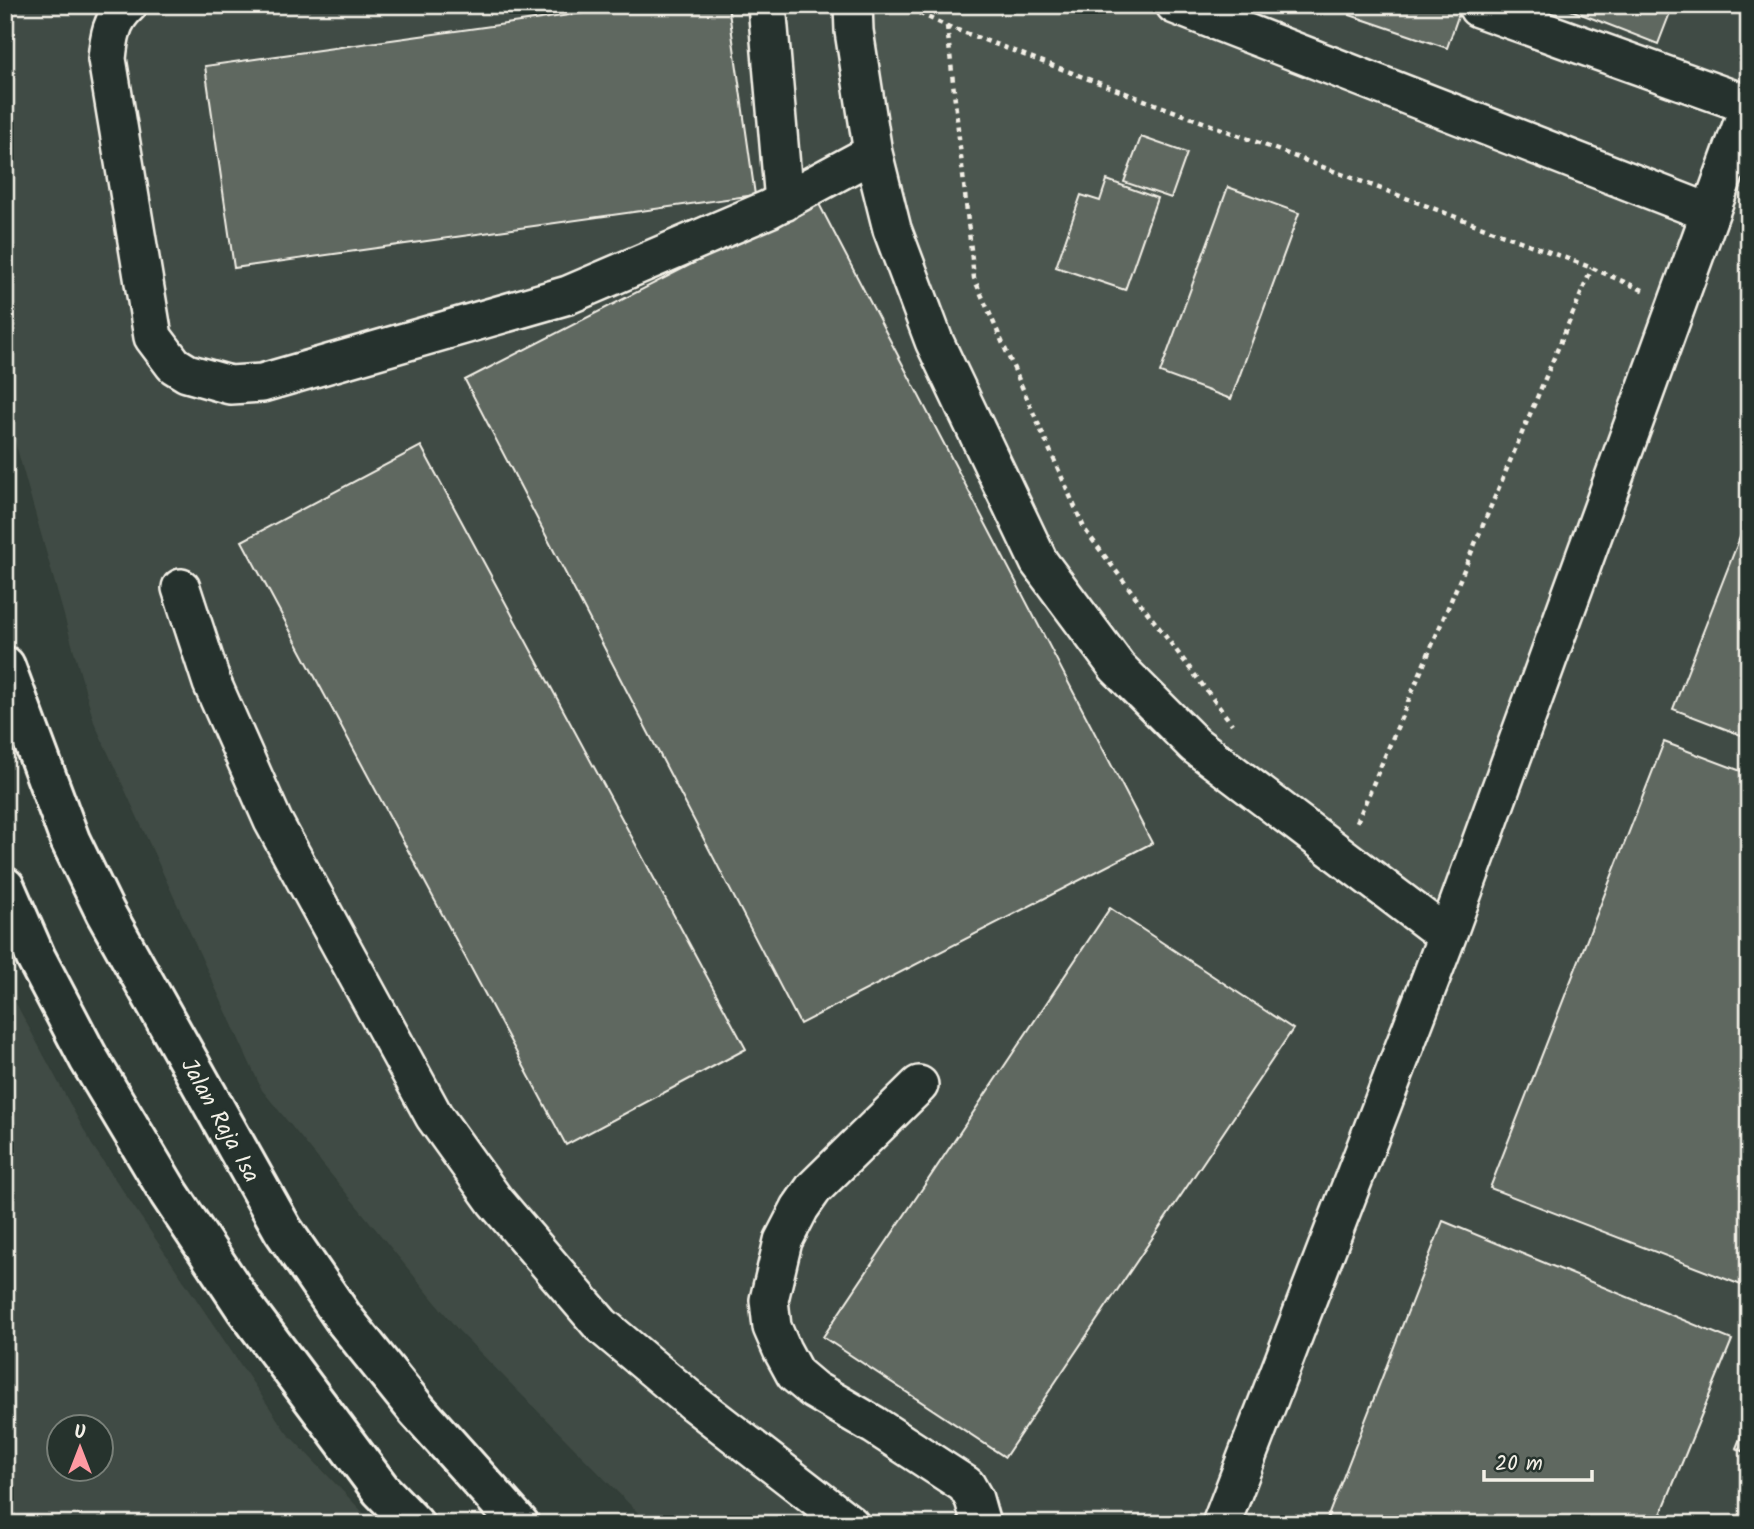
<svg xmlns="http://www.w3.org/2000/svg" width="1754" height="1529" font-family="Kalam,sans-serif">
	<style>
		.built { fill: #404b44; fill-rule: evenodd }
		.green { fill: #4c564f; stroke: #a0a49c; stroke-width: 2 }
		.building { fill: #5f6861; stroke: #f4f1e8; stroke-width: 2 }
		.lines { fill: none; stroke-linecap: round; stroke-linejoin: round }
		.minor-casing { stroke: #f4f1e8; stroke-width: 42 }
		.major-casing { stroke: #f4f1e8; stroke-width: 44 }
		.path { stroke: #f4f1e8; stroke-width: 4.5; stroke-dasharray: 5 5; stroke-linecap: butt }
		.minor { stroke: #26332d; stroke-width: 37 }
		.major { stroke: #26332d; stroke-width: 38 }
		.labels { text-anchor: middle; stroke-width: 5; stroke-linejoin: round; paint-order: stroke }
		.street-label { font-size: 23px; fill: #f4f1e8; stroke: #26332d }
	</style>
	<rect width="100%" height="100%" fill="#323e38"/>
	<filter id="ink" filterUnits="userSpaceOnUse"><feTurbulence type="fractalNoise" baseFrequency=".0143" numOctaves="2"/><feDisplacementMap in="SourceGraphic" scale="14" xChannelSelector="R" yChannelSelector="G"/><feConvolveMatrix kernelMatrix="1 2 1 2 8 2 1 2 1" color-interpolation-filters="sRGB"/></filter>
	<g filter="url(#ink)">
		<path class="built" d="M5,5H1749V1524H649L459,1331L262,1090L94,722L5,406Z
			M5,983L92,1145L286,1432L374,1524H5ZM60,1428H102V1470H60Z"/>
		<path class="green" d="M832,5H1175L1710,213L1447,936L1094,667L851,103Z"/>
		<path class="building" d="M641,5H728L755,195L234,268L205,66Z
			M1329,5H1349L1347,12Z
			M1353,5H1462L1447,48L1350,15Z
			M1558,5H1673L1658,44Z
			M1141,137L1187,153L1171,198L1124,182Z
			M1107,180L1157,198L1125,290L1056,267L1081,195L1100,201Z
			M1228,187L1299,213L1231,399L1160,373Z
			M817,200L1152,843L800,1024L465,380Z
			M421,446L746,1049L566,1145L242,541Z
			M1749,514V738L1673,709Z
			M1664,742L1749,774V1288L1490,1188Z
			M1110,908L1293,1029L1005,1457L823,1337Z
			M1443,1221L1732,1340L1657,1524H1325Z
			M1749,1417V1454L1736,1448Z"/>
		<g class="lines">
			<defs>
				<path id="minor" d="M128,5C111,20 109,38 107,59L153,337L174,365L187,373L230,385L262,383L568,295L769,209L873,153
					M767,5L784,202
					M853,5L854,31L873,153L892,229L934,341L1039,562L1117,667L1195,745L1447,936
					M1175,5L1710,213
					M1478,8L1749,105
					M181,588L212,683L273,821L434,1116L495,1201L601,1325L694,1403L850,1524
					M919,1085L814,1188L800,1208L783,1241L769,1300L772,1327L782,1350L795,1374L814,1390L874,1425L966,1485L974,1499L981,1524
					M1221,1524L1447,936L1749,106"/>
				<path id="major" d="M5,666L70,840L105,912L283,1230L344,1319L417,1410L519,1524
					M5,887L36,958L89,1059L169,1193L246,1309L381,1490L414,1524"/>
			</defs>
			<use href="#minor" class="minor-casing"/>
			<use href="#major" class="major-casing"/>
			<path class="path" d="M901,5L947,26L1592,268L1645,291
				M947,26L974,278L1085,530L1232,724
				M1357,822L1592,268"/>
			<use href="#minor" class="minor"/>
			<use href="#major" class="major"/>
		</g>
	</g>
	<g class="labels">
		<g class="street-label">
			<text transform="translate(221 1120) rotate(61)" y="8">Jalan Raja Isa</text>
		</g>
	</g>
	<rect width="1754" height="1529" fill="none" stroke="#26332d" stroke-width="28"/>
	<rect x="14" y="14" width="1726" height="1501" fill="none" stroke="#f4f1e8" stroke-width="2.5" filter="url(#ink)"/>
	<g transform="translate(80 1448)"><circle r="33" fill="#26332d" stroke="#787f78" stroke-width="2"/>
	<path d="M0-5L12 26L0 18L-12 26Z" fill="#ff9aa2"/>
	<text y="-10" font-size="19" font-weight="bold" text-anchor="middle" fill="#f4f1e8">U</text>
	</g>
	<path d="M1484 1470v10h108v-10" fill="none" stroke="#f4f1e8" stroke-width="3.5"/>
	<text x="1495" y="1470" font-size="21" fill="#f4f1e8" stroke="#26332d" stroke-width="5" paint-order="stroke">20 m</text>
</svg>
